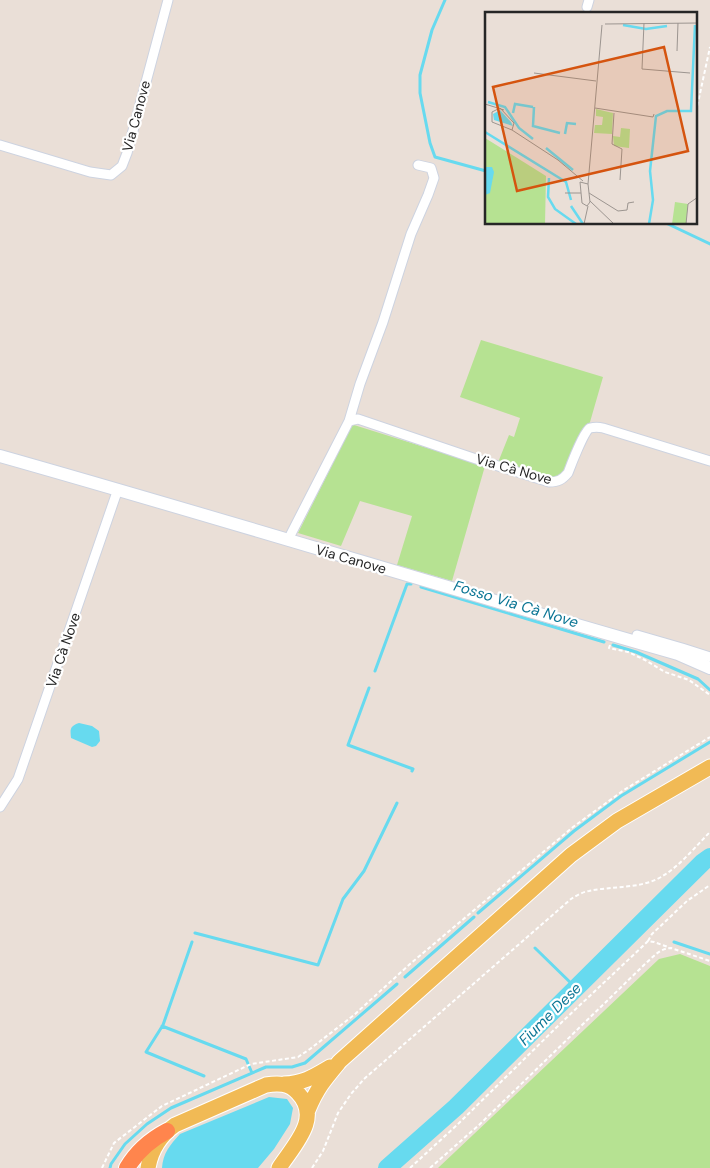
<svg xmlns="http://www.w3.org/2000/svg" width="710" height="1168" font-family="'DM Sans',sans-serif">
	<style>
		.green { fill: #b6e292 }
		.water { fill: #67daef }
		.lines { fill: none; stroke-linecap: round; stroke-linejoin: round }
		.stream { stroke: #67daef; stroke-width: 3 }
		.river { stroke: #67daef; stroke-width: 18 }
		.street-casing { stroke: #cdd3e0; stroke-width: 11 }
		.secondary-casing { stroke: #cdd3e0; stroke-width: 14 }
		.primary-casing { stroke: #fff; stroke-width: 17 }
		.highway-casing { stroke: #fff; stroke-width: 18 }
		.path { stroke: #fff; stroke-width: 2; stroke-dasharray: 4 2.5; stroke-linecap: butt }
		.street { stroke: #fff; stroke-width: 9 }
		.secondary { stroke: #fff; stroke-width: 12 }
		.primary { stroke: #f1ba55; stroke-width: 15 }
		.highway { stroke: #ff854d; stroke-width: 16 }
		.labels { text-anchor: middle; stroke-width: 4.5; stroke-linejoin: round; paint-order: stroke }
		.street-label { font-size: 14px; fill: #262626; stroke: #fff }
		.water-label { font-size: 15px; font-style: italic; fill: #0c7695; stroke: #fff }
		.inset-river { fill: none; stroke: #67daef; stroke-width: 2.5 }
		.inset-road { fill: none; stroke: #9c9590; stroke-width: 1 }
		.view { fill: #d5540f; fill-opacity: 0.15; stroke: #d5540f; stroke-width: 2.5 }
		.inset-edge { fill: none; stroke: #262626; stroke-width: 2.5 }
	</style>
	<rect width="100%" height="100%" fill="#eadfd7"/>
	<path class="green" d="M481,340L603,377L588,429L558,482L497,465L509,435L514,437L520,418L460,397Z
		M354,425L485,466L452,581L397,565L412,516L360,501L341,546L298,533L351,427Z
		M680,954L710,966V1168H438L659,959Z"/>
	<path class="water" d="M79,723L92,726L99,731L100,741L96,746L92,747L71,738C70,729 70,726 79,723Z
		M269,1097L287,1099L293,1108L290,1124L274,1149L258,1168H162C163,1153 170,1145 180,1134Z"/>
	<g class="lines">
		<path class="stream" d="M445,0L432,30L420,75V93L430,143L435,157L486,171
			M668,224L710,244
			M421,587L604,642
			M613,645L636,652L698,679L710,690
			M375,671L407,584H411
			M369,688L348,745L413,769L412,771
			M478,913L574,831L621,796L710,742
			M195,933L318,965L343,899L364,871L397,803
			M192,942L163,1025L146,1052L204,1076
			M674,942L710,954
			M535,948L576,988
			M405,977L474,917
			M162,1026L246,1059L252,1073
			M110,1168L111,1164L125,1144L147,1124L171,1108L266,1067H292L305,1063L397,984"/>
		<path class="river" d="M387,1168L456,1107L703,862L710,857"/>
		<defs>
			<path id="street" d="M587,7L589,0
				M0,145L90,172L111,175L122,166L127,153L168,0
				M349,421L358,419L476,459L549,482C558,482 562,480 568,473C571,465 584,431 590,428C594,427 599,427 603,428L710,461
				M289,541L291,534L349,421L360,384L383,322L411,234L428,195L434,178L431,168L418,165
				M637,635L682,648L710,657
				M0,807L18,779L118,489"/>
			<path id="secondary" d="M0,456C227,520 452,590 678,654L710,668"/>
			<path id="primary" d="M284,1084C304,1083 313,1077 330,1067
				M308,1110C317,1088 325,1079 340,1061L571,855L617,821L710,767
				M148,1168C151,1150 161,1135 175,1125L266,1085C278,1083 289,1083 298,1093C322,1118 294,1145 279,1168"/>
			<path id="highway" d="M127,1168C137,1151 150,1140 167,1131"/>
		</defs>
		<use href="#street" class="street-casing"/>
		<use href="#secondary" class="secondary-casing"/>
		<use href="#primary" class="primary-casing"/>
		<use href="#highway" class="highway-casing"/>
		<path class="path" d="M696,112L710,47
			M610,645L609,648L628,652L645,660L665,672L689,680L710,695
			M648,941L652,934L687,901L710,885
			M102,1168L114,1143L162,1106L251,1064L298,1057L310,1049L354,1015L410,964L573,827L624,790L710,737
			M312,1168L323,1151L338,1113L351,1094L364,1079L571,899C576,896 582,892 589,891C611,886 641,889 661,877C680,866 695,847 710,832
			M410,1168L457,1125L563,1021L644,945L648,941L654,942L668,947
			M430,1168L479,1125L645,964C653,957 660,948 671,948L710,961"/>
		<use href="#street" class="street"/>
		<use href="#secondary" class="secondary"/>
		<use href="#primary" class="primary"/>
		<use href="#highway" class="highway"/>
	</g>
	<g class="labels">
		<g class="street-label">
			<text transform="translate(136 116) rotate(-75)" y="5">Via Canove</text>
			<text transform="translate(514 469) rotate(16)" y="5">Via Cà Nove</text>
			<text transform="translate(351 559) rotate(16)" y="5">Via Canove</text>
			<text transform="translate(63 650) rotate(-71)" y="5">Via Cà Nove</text>
		</g>
		<g class="water-label">
			<text transform="translate(516 604) rotate(17)" y="5">Fosso Via Cà Nove</text>
			<text transform="translate(550 1014) rotate(-45)" y="5">Fiume Dese</text>
		</g>
	</g>
	<g transform="translate(485 12)">
		<rect width="212" height="212" fill="#eadfd7"/>
		<path d="M111,97L128,101L127,122L109,121L110,113H117L118,105L111,104ZM136,116L145,117L144,136L129,134L128,124L135,125ZM0,126L61,164L60,212H0ZM190,190L203,192L201,212H187Z" fill="#b6e292"/>
		<path d="M15,98L26,110L28,114L9,108L8,102ZM0,155H7L9,160L5,181L0,183Z" fill="#67daef"/>
		<path class="inset-river" d="M138,13L161,17L182,14M3,90L20,95L34,116L48,127M49,95L48,114L75,121M28,101L30,92L48,95M0,120L81,170L86,188M80,122L82,111L91,112M61,136L88,158M64,166L63,185L70,197L91,212M86,194L98,212M164,212L168,188L165,159L171,104L182,99H206L210,13"/>
		<path class="inset-road" d="M159,11L157,57L205,61M120,12L213,11M192,39L193,11M49,61L111,69M0,92L19,98M15,96L29,111L27,118L7,110V100ZM110,96L168,105L169,102M129,101L127,132L137,137L135,168M27,118L73,148L98,169M95,170L103,172L105,190L102,194L97,191ZM103,172L117,13M80,181H96M104,181L133,199L142,198L143,191L149,190M105,189L129,212M99,212L103,194M201,212L203,192L213,185"/>
		<path class="view" d="M179,35L203,139L32,179L8,75Z"/>
		<rect width="212" height="212" class="inset-edge"/>
	</g>
</svg>
